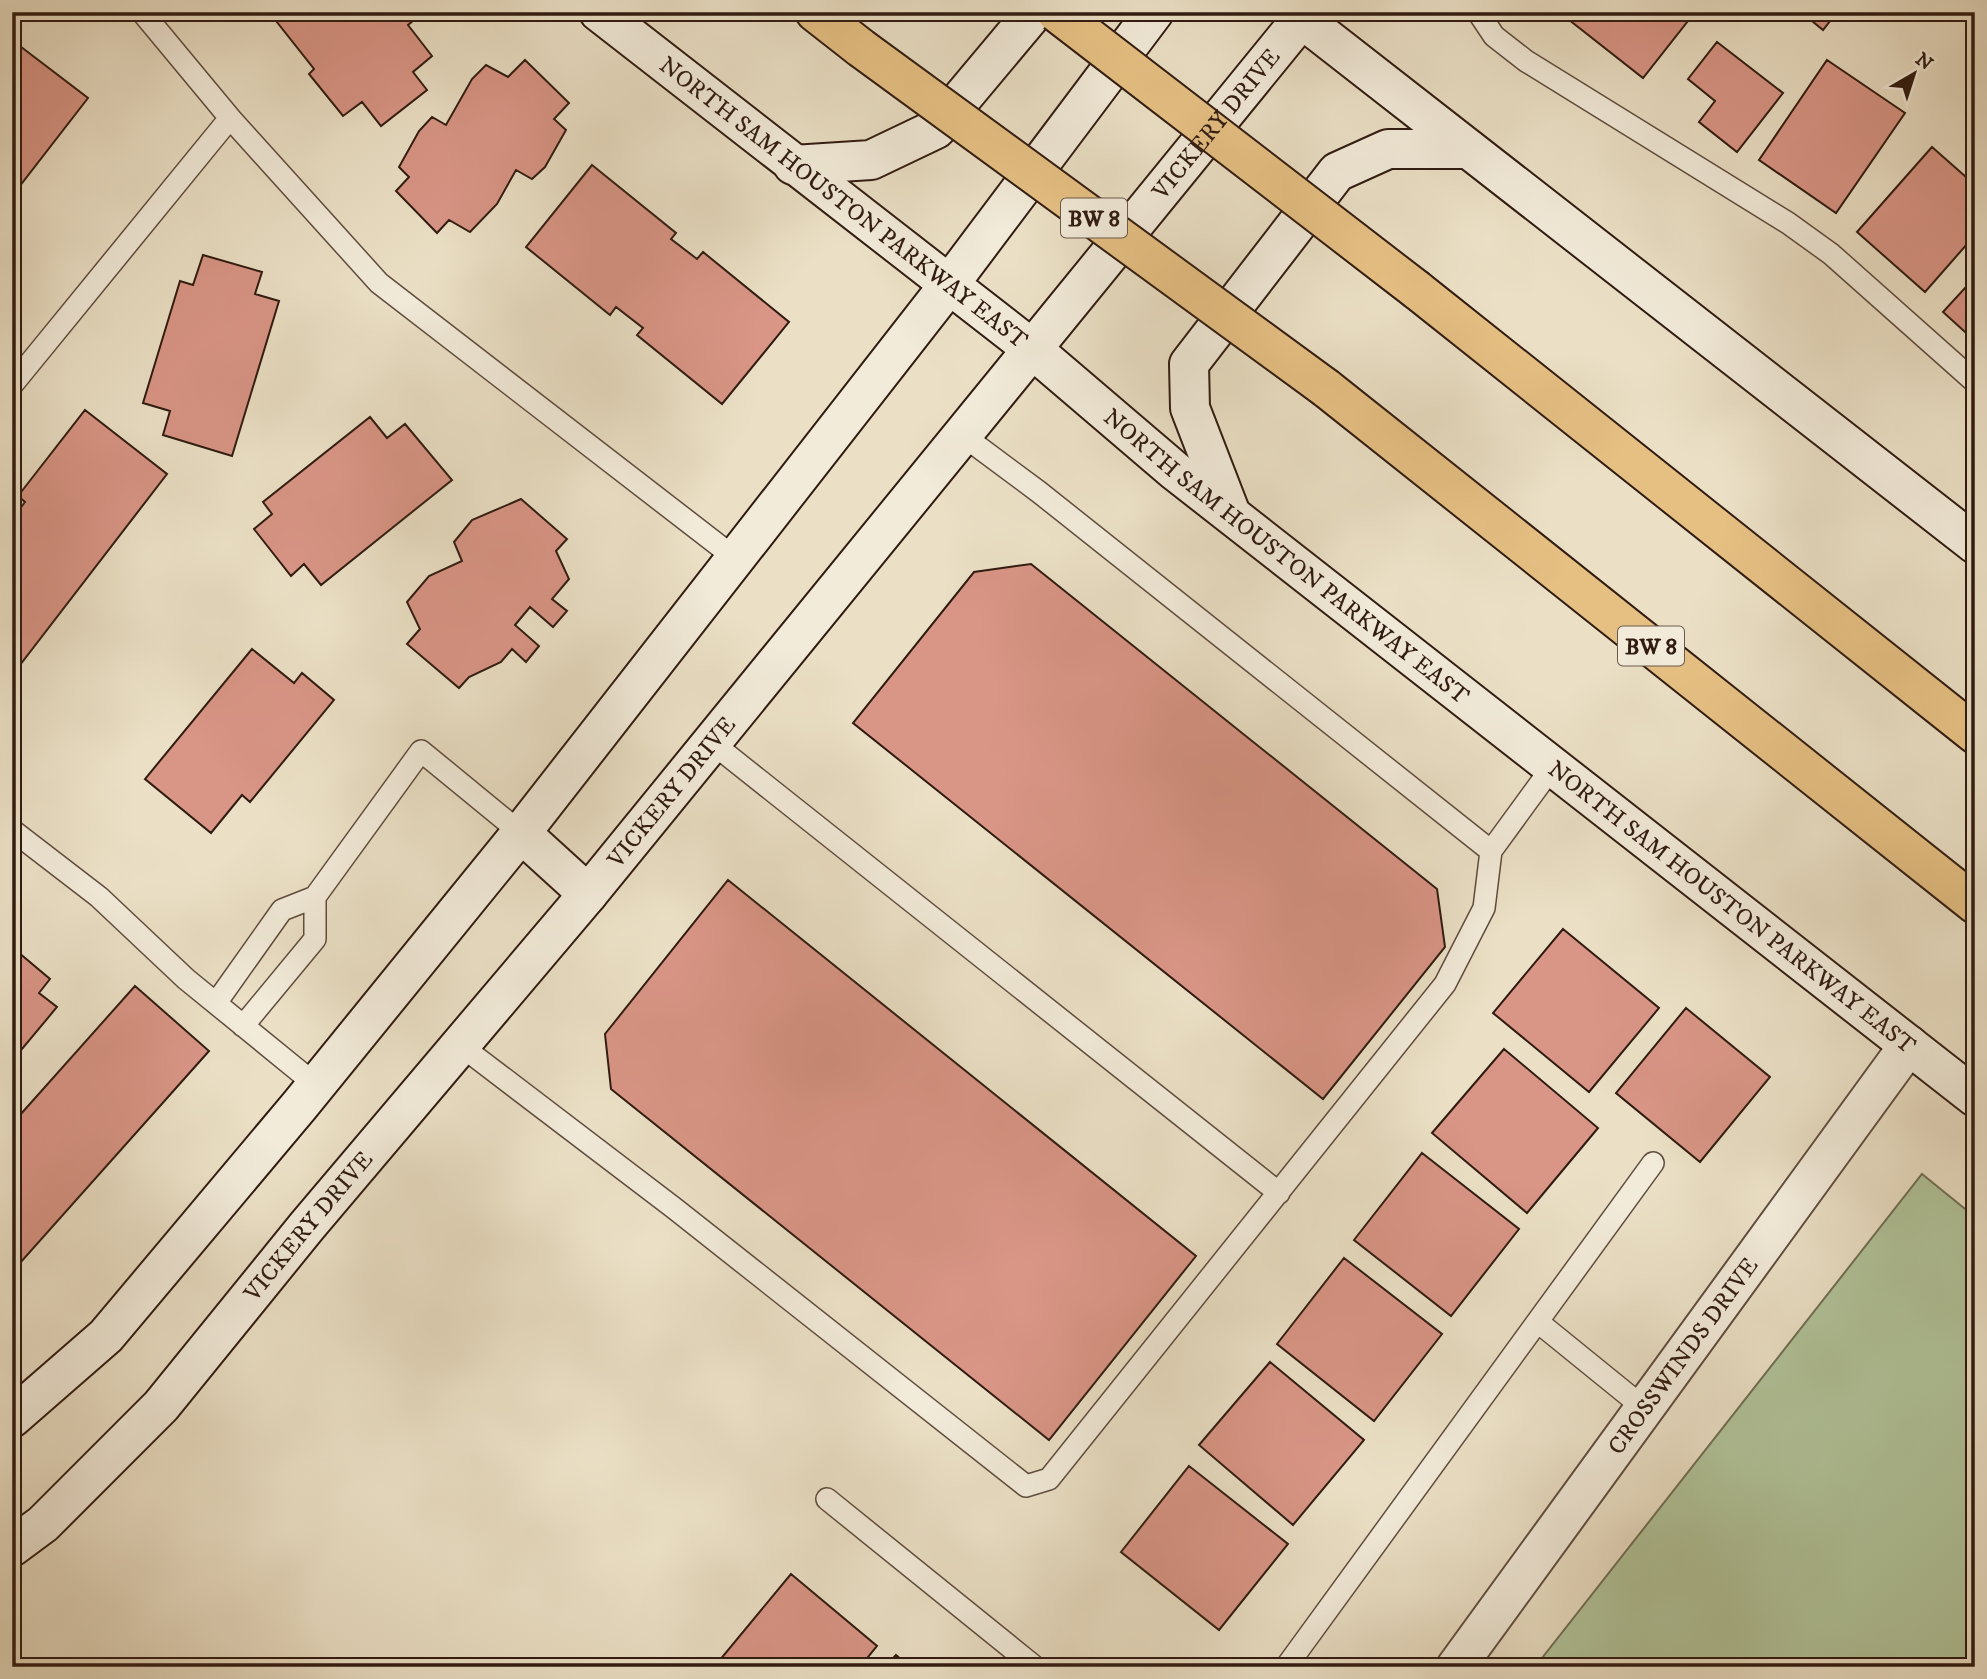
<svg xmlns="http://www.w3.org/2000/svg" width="1987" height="1679" font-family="'IM FELL DW Pica',serif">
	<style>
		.green { fill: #b1c39a; stroke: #706f56; stroke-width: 2 }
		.building { fill: #d99586; stroke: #301b11; stroke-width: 2 }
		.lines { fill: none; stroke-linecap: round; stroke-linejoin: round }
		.service-casing { stroke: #5f4c3e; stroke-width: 24 }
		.minor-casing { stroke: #5f4c3e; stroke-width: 42 }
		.secondary-casing { stroke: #301b11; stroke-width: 42 }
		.motorway-casing { stroke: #301b11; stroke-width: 42 }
		.service { stroke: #f2ebda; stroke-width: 21 }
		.minor { stroke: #f2ebda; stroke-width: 38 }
		.secondary { stroke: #f2ebda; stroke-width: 38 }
		.motorway { stroke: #e6c083; stroke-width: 38 }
		.motorway-bridge-casing { stroke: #301b11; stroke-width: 42; stroke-linecap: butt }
		.motorway-bridge { stroke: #e6c083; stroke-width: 38 }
		.labels { text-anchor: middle; stroke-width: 5; stroke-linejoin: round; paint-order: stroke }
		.shield { fill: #f2ebda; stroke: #6a594d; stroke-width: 2 }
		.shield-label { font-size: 23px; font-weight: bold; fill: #301b11 }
		.street-label { font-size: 24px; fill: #301b11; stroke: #f2ebda }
	</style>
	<rect width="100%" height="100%" fill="#ebe0c6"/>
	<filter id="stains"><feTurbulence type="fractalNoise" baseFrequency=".00286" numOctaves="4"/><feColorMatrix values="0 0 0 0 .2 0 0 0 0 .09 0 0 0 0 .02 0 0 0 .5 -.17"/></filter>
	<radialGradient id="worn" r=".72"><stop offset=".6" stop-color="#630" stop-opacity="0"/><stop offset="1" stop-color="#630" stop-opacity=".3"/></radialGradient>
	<path class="green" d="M1922,1174L1975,1217V1667H1535Z"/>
	<path class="building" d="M269,12H424L408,25L432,56L413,72L427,90L381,126L362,102L343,116L309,74L314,69Z
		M1559,12H1695L1643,78Z
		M1801,12H1837L1823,30Z
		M12,40L88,98L12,196Z
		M1717,42L1783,93L1737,152L1699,122L1715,101L1688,79Z
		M525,60L569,103L554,119L566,130L545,167L532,179L516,170L497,204L470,232L449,220L437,233L396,191L409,177L399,167L419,131L432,117L446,125L472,79L486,65L508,77Z
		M1827,60L1905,113L1836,213L1759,160Z
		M1932,147L1975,185V235L1925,292L1857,232Z
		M592,165L676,233L671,239L697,259L703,252L789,322L722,404L637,335L643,328L616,307L610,315L526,247Z
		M203,255L262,272L255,294L279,301L232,456L163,435L170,411L143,403L180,281L193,285Z
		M1975,277V341L1943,312Z
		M85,410L167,474L13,674L12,519L25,502L18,496Z
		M370,417L387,438L405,424L452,480L321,585L304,564L291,576L254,529L272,514L263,502Z
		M521,499L567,539L556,551L569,579L552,599L567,611L553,627L530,607L515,625L539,646L526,662L512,649L501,662L469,677L459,688L407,644L420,629L407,602L429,576L462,561L454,542L472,520Z
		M1031,564L1437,889L1445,947L1323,1099L853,723L974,572Z
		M252,649L294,683L302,673L334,700L250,802L242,795L211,833L145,779Z
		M728,880L1196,1256L1049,1440L611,1089L605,1034Z
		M1563,929L1659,1008L1589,1092L1493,1013Z
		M12,947L50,979L39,993L57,1007L12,1061Z
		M135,986L209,1051L12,1272V1124Z
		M1686,1008L1770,1077L1700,1162L1616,1093Z
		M1504,1049L1598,1128L1527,1213L1432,1133Z
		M1422,1153L1519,1229L1451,1316L1354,1240Z
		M1344,1258L1442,1334L1374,1421L1277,1344Z
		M1270,1362L1364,1440L1293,1525L1199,1445Z
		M1189,1466L1288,1544L1219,1630L1121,1552Z
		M791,1574L877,1646L860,1667H714Z
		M896,1655L910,1667H885Z"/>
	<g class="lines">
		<defs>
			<path id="service" d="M1478,12L1494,36L1526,61L1788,223L1831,254L1975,382
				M230,118L379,283L735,558
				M12,385L230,118L142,12
				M961,434L1039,492L1491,851
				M711,742L1279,1193
				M12,830L99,897L186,979L316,1085
				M216,1003L282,910L315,897L421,751L521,833
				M243,1026L315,939V897
				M460,1045L674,1208L1026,1486L1049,1479L1445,984L1484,908L1491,851L1553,766
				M1538,1322L1644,1408
				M827,1499L1035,1667
				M1286,1667L1653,1163"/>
			<g id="minor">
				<path id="s1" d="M1456,1667L1909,1045"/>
			</g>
			<g id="secondary">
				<path id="s2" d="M599,12L1031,348L1175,471L1975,1097"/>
				<path d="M1293,12L1975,544"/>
				<path d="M793,165L871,160L936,129L1034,12"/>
				<path d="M1231,514L1190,408L1189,364L1337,172L1388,149H1468"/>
				<path d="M521,833L588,894"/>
				<path d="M12,1418L106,1336L300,1105L521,833L948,286L1154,12"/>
				<path id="s3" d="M12,1547L43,1524L161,1406L307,1226L588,894L1307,12"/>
			</g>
			<path id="motorway" d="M815,12L861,48
				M1417,290L1975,734
				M1326,388L1975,904"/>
		</defs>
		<use href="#service" class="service-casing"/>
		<use href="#minor" class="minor-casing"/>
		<use href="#secondary" class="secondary-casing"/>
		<use href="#motorway" class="motorway-casing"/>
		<use href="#service" class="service"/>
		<use href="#minor" class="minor"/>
		<use href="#secondary" class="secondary"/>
		<use href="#motorway" class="motorway"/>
		<defs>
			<path id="motorway-bridge" d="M1056,12L1417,290
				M861,48L1326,388"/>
		</defs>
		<use href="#motorway-bridge" class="motorway-bridge-casing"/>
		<use href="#motorway-bridge" class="motorway-bridge"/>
	</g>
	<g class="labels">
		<g class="shield">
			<rect x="1061" y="198.5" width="66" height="39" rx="5"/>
			<rect x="1618" y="626.5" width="66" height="39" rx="5"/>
		</g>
		<g class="shield-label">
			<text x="1094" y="226">BW 8</text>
			<text x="1651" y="654">BW 8</text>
		</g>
		<g class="street-label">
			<text dy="8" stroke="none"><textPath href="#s3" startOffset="1866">VICKERY DRIVE</textPath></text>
			<text dy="8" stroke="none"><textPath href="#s2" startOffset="310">NORTH SAM HOUSTON PARKWAY EAST</textPath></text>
			<text dy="8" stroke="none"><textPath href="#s2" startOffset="877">NORTH SAM HOUSTON PARKWAY EAST</textPath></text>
			<text dy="8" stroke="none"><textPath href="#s3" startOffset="1004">VICKERY DRIVE</textPath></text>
			<text dy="8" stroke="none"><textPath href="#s2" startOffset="1444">NORTH SAM HOUSTON PARKWAY EAST</textPath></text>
			<text dy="8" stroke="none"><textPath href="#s3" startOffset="438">VICKERY DRIVE</textPath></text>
			<text dy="8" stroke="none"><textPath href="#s1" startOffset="385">CROSSWINDS DRIVE</textPath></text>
		</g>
	</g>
	<rect width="1987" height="1679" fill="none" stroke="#ebe0c6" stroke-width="42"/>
	<rect x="14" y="14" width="1959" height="1651" fill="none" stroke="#301b11" stroke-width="3.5"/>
	<rect x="21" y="21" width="1945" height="1637" fill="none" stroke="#301b11" stroke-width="2"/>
	<g transform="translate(1914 74) rotate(39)" stroke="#f2ebda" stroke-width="5" paint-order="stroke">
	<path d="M0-5L12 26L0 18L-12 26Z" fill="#301b11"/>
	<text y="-10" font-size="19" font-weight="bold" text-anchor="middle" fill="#301b11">N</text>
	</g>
	<rect width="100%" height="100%" filter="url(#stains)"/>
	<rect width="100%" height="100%" fill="url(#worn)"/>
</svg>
